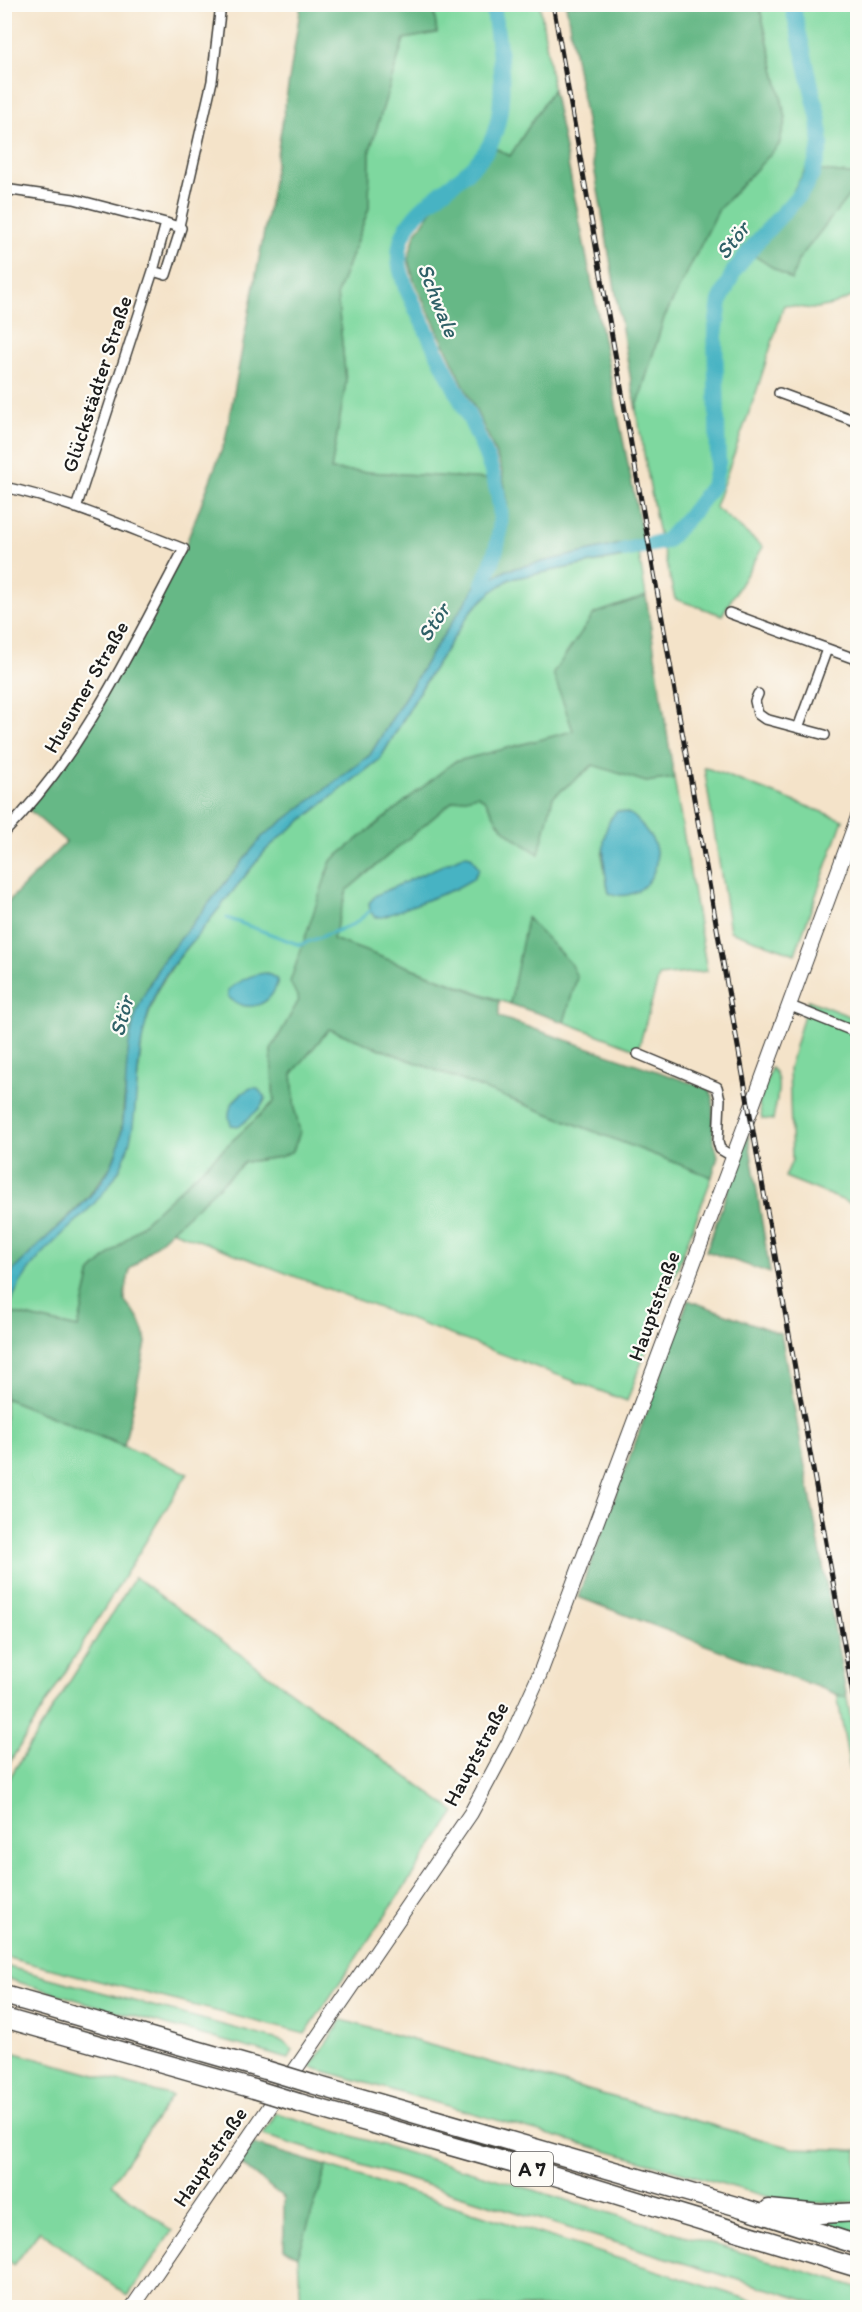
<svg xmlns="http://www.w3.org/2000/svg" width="862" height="2312" font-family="Itim,sans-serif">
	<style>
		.green { fill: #7ed89f; stroke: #4d7a5e; stroke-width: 1.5; fill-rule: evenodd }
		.forest { fill: #66b886; stroke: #416a51; stroke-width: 1.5 }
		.water { fill: #46b3c3; stroke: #316870; stroke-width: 1.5 }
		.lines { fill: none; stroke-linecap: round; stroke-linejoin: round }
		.stream { stroke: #46b3c3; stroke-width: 3 }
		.river { stroke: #46b3c3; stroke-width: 16 }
		.street-casing { stroke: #3c3a36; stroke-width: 12 }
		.secondary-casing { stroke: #3c3a36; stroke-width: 16 }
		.highway-casing { stroke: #3c3a36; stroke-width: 21 }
		.street { stroke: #fff; stroke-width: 9 }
		.secondary { stroke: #fff; stroke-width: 14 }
		.highway { stroke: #fff; stroke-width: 18 }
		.rail-casing { stroke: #1c1c1c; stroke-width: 5 }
		.rail { stroke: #fdfcf7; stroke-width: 3; stroke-dasharray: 9; stroke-linecap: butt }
		.highway-bridge-casing { stroke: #3c3a36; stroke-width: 21; stroke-linecap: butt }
		.highway-bridge { stroke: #fff; stroke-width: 18 }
		.labels { text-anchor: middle; stroke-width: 4.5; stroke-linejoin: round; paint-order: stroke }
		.shield { fill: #fdfcf7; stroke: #605f5e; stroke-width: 1.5 }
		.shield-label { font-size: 20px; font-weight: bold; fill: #1c1c1c }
		.street-label { font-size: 21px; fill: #1c1c1c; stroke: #fdfcf7 }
		.water-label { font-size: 22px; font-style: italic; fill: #2f6067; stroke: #fdfcf7 }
	</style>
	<rect width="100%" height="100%" fill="#fdfcf7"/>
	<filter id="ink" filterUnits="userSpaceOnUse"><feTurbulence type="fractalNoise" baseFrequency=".0167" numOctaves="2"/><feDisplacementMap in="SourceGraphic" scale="12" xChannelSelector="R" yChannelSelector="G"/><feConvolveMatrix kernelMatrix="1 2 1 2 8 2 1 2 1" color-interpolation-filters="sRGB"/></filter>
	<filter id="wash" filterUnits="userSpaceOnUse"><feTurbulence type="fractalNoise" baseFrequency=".008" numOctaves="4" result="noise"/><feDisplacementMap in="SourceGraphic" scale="24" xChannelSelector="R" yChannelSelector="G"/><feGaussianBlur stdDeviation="1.35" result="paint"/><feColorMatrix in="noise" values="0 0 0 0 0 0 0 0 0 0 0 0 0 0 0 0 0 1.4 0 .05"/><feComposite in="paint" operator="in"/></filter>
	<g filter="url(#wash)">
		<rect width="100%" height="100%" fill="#f4e3c9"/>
		<path class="green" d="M433,5H540L553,89L510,156L490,145L463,177L431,198L405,230L399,258L405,285L481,441L493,472L488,479L331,470L346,382L337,294L369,208L370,150L404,39L437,33Z
			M759,5H857V175L806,169L792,193L742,248L798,260L857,185V295L832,305L812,309L784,305L757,390L715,507L763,547L722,615L675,599L657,525L636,410L664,318L719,209L779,145L786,118Z
			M639,554L646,596L594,614L573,731L454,762L331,861L299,1000L271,1050L274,1102L91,1272L78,1328L7,1312L17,1286L36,1259L108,1187L120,1169L128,1147L132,1129L143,1032L157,990L175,963L265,851L279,838L380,759L430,674L471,611L491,591L510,579Z
			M594,765L646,782L674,778L707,971L659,976L638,1050L564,1022L577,977L528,918L510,1004L332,939L347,890L453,801L478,795L486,801L498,822L517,840L553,797ZM611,817L609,893L602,855Z
			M704,767L843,820L795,954L730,931Z
			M808,1000L857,1019V1206L785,1177L792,1160L789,1068Z
			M329,1029L712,1177L627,1401L171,1230L245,1162L280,1157L299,1132L295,1111L292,1074Z
			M771,1068C785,1078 775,1105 773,1120L762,1119L759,1104Z
			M5,1398L188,1473L5,1770Z
			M135,1577L455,1812L305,2034L5,1957V1785Z
			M837,1694L847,1698L857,1754V1810Z
			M5,1966L282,2041L293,2050L289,2059L94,2005L5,1978Z
			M342,2020L792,2148L857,2150V2202L815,2203L776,2199L310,2067Z
			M5,2050L172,2096L111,2184L172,2231L128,2296L40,2231L14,2265L5,2258Z
			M276,2113L857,2287V2307H828L263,2135Z
			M327,2166L772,2307H301L298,2256Z
			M857,2216V2232L817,2219Z"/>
		<path class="forest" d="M301,5H433L437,33L404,39L370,150L369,208L337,294L346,382L331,470L489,479L495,503V529L482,573L471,594L433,651L370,755L262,837L162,962L149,984L131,1030L120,1143L112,1165L88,1197L20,1264L5,1287V905L66,842L28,809L58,772L184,549L225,441L269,205Z
			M566,5H759L786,118L779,145L719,209L664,318L636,410Z
			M553,89L643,539L507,570L491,578V575L501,550L508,502L501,468L490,440L414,281L408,259L415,234L435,206L466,181L495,148L510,156Z
			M806,169L857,175V185L798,260L792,280L742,248L792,193Z
			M646,596L674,778L646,782L593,765L553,797L539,854C525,845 509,836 498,822C491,812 489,802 478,795L453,801L347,890L333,939L499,1001V1017L709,1089L713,1097V1138L718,1156L712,1177L329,1029L292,1074L295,1111L300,1132L293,1151L280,1157L245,1162L130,1269L125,1293V1301L139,1319L144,1331L146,1343L124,1446L5,1398L4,1324L7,1312L78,1328L91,1272L274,1102L271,1050L299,1000L290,982L331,861L454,762L573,731L553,673L594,614Z
			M527,918L570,963L577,977L564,1022L510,1004Z
			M748,1134L770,1273L706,1251Z
			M688,1300L781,1334L847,1698L578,1597Z
			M254,2144L327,2166L298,2256L284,2249V2198L240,2163Z"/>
		<path class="water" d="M643,539L646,552L510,579L491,592L471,611L430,674L380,759L279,838L265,851C242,880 219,908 196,937C182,954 165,971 156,992C150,1004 147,1018 144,1031C133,1074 141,1131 119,1170C86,1229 19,1250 5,1324C4,1313 2,1299 4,1288C7,1276 20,1263 29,1255C55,1227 96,1199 112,1164C131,1122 121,1073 132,1029C137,1004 150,983 162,962L262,837L370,755L433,651L471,594L486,563L495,565L491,577L493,578L507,570Z
			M617,811C631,812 636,817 644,828C647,832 652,838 654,843C665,872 638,905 609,893C604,869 597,830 617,811Z
			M465,855L471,856L479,869L473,879L455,889L383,917H375L370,911L369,903L376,895Z
			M267,973L278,980C272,1005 249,1015 228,997V990C241,980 251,974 267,973Z
			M251,1088H257L266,1098L260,1108L240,1126L231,1125C224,1109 236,1095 251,1088Z"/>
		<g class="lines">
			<path class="stream" d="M227,918L300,945L354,924L370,911"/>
			<path class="river" d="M625,550L666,541L691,514L713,485L718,463L715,335L720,301L734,271L755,244L801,193L812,175L821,145L819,120L792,4
				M483,583C494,561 503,532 500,507C495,467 476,432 459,396C441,360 422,323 405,285C403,277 399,267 399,259C398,202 468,188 490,144C510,104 499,48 493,4"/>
		</g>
	</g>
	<g filter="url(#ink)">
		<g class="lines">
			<defs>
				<path id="street" d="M4,189L74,199L166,223L181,228L166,275L153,271L166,223
					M179,226L212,81L221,4
					M779,393L858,422
					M4,487C66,500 125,527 184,549C131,648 84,752 4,833
					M76,508L153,271
					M729,613L858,660
					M758,694L755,701L758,714L765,719L825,735
					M798,728L827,649
					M788,1005L858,1033
					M638,1054L717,1087L720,1099L718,1142L720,1149L732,1156"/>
				<path id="secondary" d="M132,2308L471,1813L509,1742L539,1676L750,1112L858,817"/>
				<path id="highway" d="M4,1995L266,2070
					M4,2018L254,2089
					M312,2084L746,2209L858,2245
					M299,2103L532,2169L858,2268
					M769,2209L821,2214L858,2212"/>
			</defs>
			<use href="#street" class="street-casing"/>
			<use href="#secondary" class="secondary-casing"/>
			<use href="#highway" class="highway-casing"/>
			<use href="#street" class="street"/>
			<use href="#secondary" class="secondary"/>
			<use href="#highway" class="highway"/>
			<defs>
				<path id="rail" d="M553,4L858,1723"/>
			</defs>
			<use href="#rail" class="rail-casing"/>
			<use href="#rail" class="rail"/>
			<defs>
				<path id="highway-bridge" d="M266,2070L312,2084
					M254,2089L299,2103"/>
			</defs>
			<use href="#highway-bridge" class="highway-bridge-casing"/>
			<use href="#highway-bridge" class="highway-bridge"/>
		</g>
	</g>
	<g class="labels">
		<rect class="shield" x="511" y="2152" width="42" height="34" rx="4.5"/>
		<g class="shield-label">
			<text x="532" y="2176">A 7</text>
		</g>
		<g class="street-label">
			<text transform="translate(97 384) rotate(-72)" y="7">Glückstädter Straße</text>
			<text transform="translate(86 687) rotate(-60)" y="7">Husumer Straße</text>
			<text transform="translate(654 1306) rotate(-70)" y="7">Hauptstraße</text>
			<text transform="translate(476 1754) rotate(-62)" y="7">Hauptstraße</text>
			<text transform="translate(210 2157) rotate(-56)" y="7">Hauptstraße</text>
		</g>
		<g class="water-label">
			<text transform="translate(732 240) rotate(-52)" y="8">Stör</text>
			<text transform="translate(439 300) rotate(68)" y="8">Schwale</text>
			<text transform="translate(433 622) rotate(-57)" y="8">Stör</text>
			<text transform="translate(121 1016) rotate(-75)" y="8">Stör</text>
		</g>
	</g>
	<rect width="862" height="2312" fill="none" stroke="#fdfcf7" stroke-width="24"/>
</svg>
